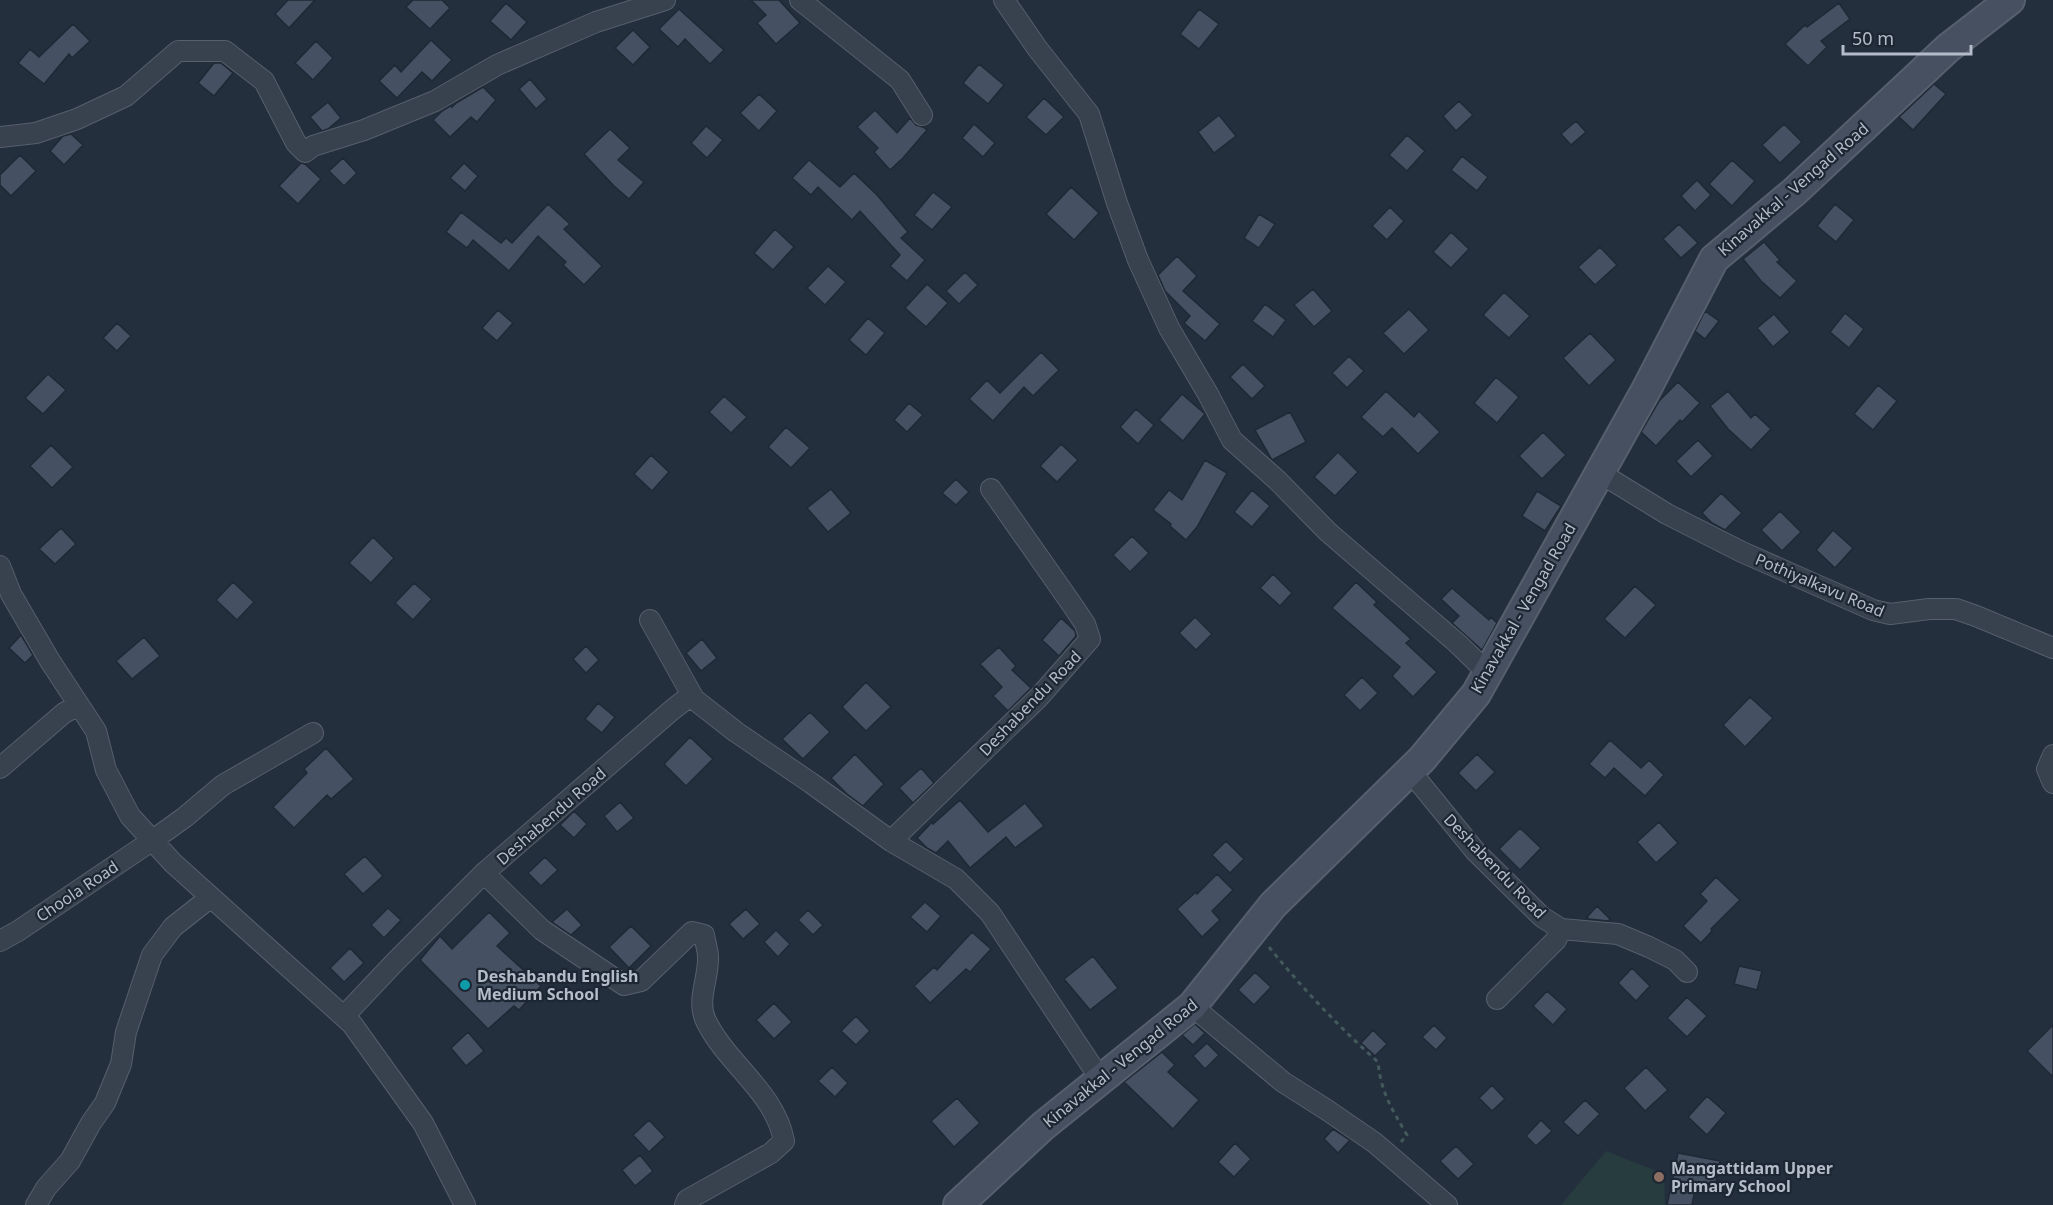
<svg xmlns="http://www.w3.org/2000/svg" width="2053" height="1205" font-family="'Noto Sans',sans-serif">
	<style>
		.green { fill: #263c3f }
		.building { fill: #455162; stroke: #1f2835; stroke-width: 1.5 }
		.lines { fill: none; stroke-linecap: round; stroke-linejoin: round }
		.street-casing { stroke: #565f6c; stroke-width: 22 }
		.secondary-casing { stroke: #565f6c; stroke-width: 32 }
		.path { stroke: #44595c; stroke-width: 3; stroke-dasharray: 4.5 4.5; stroke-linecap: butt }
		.street { stroke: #38414e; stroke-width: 20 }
		.secondary { stroke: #465061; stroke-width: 28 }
		.culture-dot { fill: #0f9aa8; stroke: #1d2633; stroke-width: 2 }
		.education-dot { fill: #8d6e63; stroke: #1d2633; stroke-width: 2 }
		.labels { text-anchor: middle; stroke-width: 4.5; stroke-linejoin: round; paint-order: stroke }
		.street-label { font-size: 16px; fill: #b4bcc9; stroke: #1d2633 }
		.poi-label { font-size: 16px; font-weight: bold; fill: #b4bcc9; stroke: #1d2633; text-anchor: start }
	</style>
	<rect width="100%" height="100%" fill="#242f3e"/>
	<path class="green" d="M1606,1151L1664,1174L1665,1205H1561Z"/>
	<path class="building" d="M288,0H315L289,28L275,14Z
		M413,0H442L450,8L430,29L406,7Z
		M751,0H779L800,23L776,44L757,23L766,15Z
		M506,3L527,22L511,40L490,21Z
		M1839,3L1850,19L1821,41L1827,47L1808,66L1785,44L1805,25L1807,27Z
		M679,9L724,50L710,64L685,39L678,47L659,29Z
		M1199,9L1219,24L1199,49L1180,34Z
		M73,24L90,41L72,58L69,54L44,84L18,63L30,49L39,57Z
		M633,30L650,47L633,65L615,48Z
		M431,40L452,60L432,81L422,72L397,98L379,81L395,65L401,72Z
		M316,41L333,58L313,80L295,63Z
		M214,63H221L233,73L214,96L198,83Z
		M979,64L1004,85L988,104L963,83Z
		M530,79L547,99L536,109L519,89Z
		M1934,84L1946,94L1913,130L1899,117Z
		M483,87L496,100L477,122L471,117L450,137L433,120L442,111L450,106L452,107L456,103Z
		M759,94L777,111L759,131L740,113Z
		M1044,98L1064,117L1046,135L1026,117Z
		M1459,101L1473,115L1456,131L1443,116Z
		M328,102L341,118L328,129L322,131L310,117Z
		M875,110L897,133L910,118L916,125L923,127L927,130L903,158L890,170L874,152L878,148L857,127Z
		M1219,115L1236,136L1214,153L1198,132Z
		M1576,121L1586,132L1571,145L1561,134Z
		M974,124L995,143L983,157L962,138Z
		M1784,124L1802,142L1780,163L1762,145Z
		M706,126L723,140L707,158L691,143Z
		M610,129L630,148L618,160L644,182L629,199L614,186L584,154Z
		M71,134L83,145L64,165L50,151L63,136Z
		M1407,135L1425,151L1407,171L1389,155Z
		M20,155L36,171L11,196L0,185V175Z
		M1462,156L1488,177L1477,191L1451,170Z
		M343,158L357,173L344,186L329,171Z
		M809,160L840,187L854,173L877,195L908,232L901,238L925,260L907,281L890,266L900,255L860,211L852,220L818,187L811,195L792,178Z
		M1732,160L1755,181L1732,206L1709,184Z
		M301,163L305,164L321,179L298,204L279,186Z
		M464,163L478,176L465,191L450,178Z
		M1697,180L1711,195L1695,211L1681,196Z
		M1071,187L1099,213L1074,240L1046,214Z
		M933,192L952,207L932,230L914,215Z
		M548,204L570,224L564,229L602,266L584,285L563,265L566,262L538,236L509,271L473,240L467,248L446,232L461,212L501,243L506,238L512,243Z
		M1835,204L1854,220L1836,242L1817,226Z
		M1390,207L1404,221L1387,240L1372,226Z
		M1259,214L1275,224L1259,248L1244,238Z
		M1679,224L1698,243L1681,258L1663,239Z
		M775,229L794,247L773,270L754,253Z
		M1451,232L1469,249L1451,268L1433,252Z
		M1764,242L1780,260L1777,262L1797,281L1780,298L1761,281L1743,259Z
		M1600,247L1617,265L1595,285L1578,267Z
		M1177,256L1197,276L1183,291L1220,324L1205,341L1184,323L1190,316L1165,291L1158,275Z
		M828,266L846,282L825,305L807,288Z
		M965,272L978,285L959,304L946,291Z
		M927,284L948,303L926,327L905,308Z
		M1313,289L1332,311L1314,327L1294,305Z
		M1504,292L1530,316L1509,338L1483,315Z
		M1265,304L1286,320L1273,337L1252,321Z
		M1409,309L1429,330L1404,354L1383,333Z
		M498,310L513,323L497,341L482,328Z
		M1705,311L1719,321L1705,339L1695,331Z
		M1845,313L1864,329L1849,348L1830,332Z
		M1774,314L1790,332L1773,347L1757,328Z
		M868,318L885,333L866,355L849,340Z
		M117,323L131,336L117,351L103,338Z
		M1590,333L1616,360L1589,386L1563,358Z
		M1041,352L1059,370L1033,396L1024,387L993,421L969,399L987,380L1000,393Z
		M1349,356L1364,371L1347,388L1332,373Z
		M1243,364L1265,386L1252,399L1230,377Z
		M48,374L66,390L43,414L25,398Z
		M1496,377L1519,397L1497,423L1474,403Z
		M1678,382L1700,403L1682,422L1680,420L1656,446L1641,432L1659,401Z
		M1878,385L1897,401L1873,430L1854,414Z
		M1386,391L1414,417L1419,411L1440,432L1418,454L1392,428L1383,437L1361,417Z
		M1728,391L1751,418L1755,414L1771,429L1751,450L1728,429L1710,406Z
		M1182,394L1205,414L1183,441L1159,420Z
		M724,396L747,417L731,433L709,412Z
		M909,403L923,415L907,432L894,420Z
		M1136,409L1154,425L1138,444L1120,427Z
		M1290,412L1306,442L1272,460L1255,430Z
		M786,427L810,448L791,468L768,447Z
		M1543,432L1566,455L1542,479L1519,456Z
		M1698,440L1713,456L1691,477L1676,461Z
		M1061,444L1078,460L1057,482L1040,466Z
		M51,445L73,467L52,488L30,466Z
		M1338,452L1358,472L1335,496L1314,477Z
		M651,455L669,472L652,491L634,474Z
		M1205,460L1227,473L1197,527L1186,540L1170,526L1171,524L1153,510L1169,490L1182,500Z
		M956,479L969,492L956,505L942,493Z
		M831,489L851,513L828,532L807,508Z
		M1252,490L1270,506L1252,527L1234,512Z
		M1537,491L1561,506L1545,531L1522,516Z
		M1721,493L1742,513L1725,530L1712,523L1702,513Z
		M1780,511L1801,532L1782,551L1761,530Z
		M61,528L76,544L55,564L39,549Z
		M1833,530L1853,548L1835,568L1816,550Z
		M1132,536L1149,553L1130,572L1113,555Z
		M373,537L394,558L371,583L349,563Z
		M1273,574L1292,593L1280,606L1260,588Z
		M233,582L254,602L237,620L216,600Z
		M1356,582L1377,602L1374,605L1411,639L1406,643L1437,672L1413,697L1392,676L1400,667L1332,608Z
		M414,583L432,599L413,620L395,603Z
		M1635,586L1656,605L1625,638L1604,619Z
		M1452,588L1489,620L1491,617L1497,623L1482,650L1452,623L1459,616L1441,599Z
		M1195,617L1212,634L1196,650L1179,633Z
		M1061,618L1075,631L1076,636L1059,656L1042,640Z
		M21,635L33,655L25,663L9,648Z
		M144,637L160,656L132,679L116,661Z
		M702,639L717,658L701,671L686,653Z
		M586,646L599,660L586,673L573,659Z
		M999,647L1016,666L1012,670L1031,688L1008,711L993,696L1002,687L980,664Z
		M1362,677L1378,693L1360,711L1344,695Z
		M866,682L891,707L866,731L842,707Z
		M1750,697L1773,718L1745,747L1723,725Z
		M598,703L615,717L602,733L585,719Z
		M810,712L830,732L803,759L782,739Z
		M690,737L713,759L686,786L664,764Z
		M1610,740L1641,768L1649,760L1664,775L1645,796L1614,768L1605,778L1589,764Z
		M326,748L354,779L331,799L327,795L294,828L273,807L307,773L304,769Z
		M855,754L884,784L863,806L847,794L831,778Z
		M1477,754L1495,772L1476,791L1458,773Z
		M921,768L934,783L913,803L899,788Z
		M960,800L988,832L1025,803L1044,826L1015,848L1006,837L970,868L948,841L936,853L927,848L917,838L932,822L933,824Z
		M620,802L634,818L617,832L604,816Z
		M574,811L587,824L574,838L560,825Z
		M1659,822L1678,843L1656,863L1637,842Z
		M1520,828L1541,848L1520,870L1499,849Z
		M1226,841L1244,859L1230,873L1212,855Z
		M365,856L383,876L363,894L344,874Z
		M545,857L558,870L541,886L528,873Z
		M1217,874L1233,890L1212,911L1220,920L1202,937L1177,909L1196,892L1197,894Z
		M1716,877L1740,900L1711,929L1712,931L1701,943L1683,926L1707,901L1700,894Z
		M925,902L941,916L927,932L910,917Z
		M1597,906L1610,919L1608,921L1589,919L1587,917Z
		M388,908L401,920L384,938L371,925Z
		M567,909L582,925L571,935L552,922Z
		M746,909L760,924L743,939L729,924Z
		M808,910L823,925L813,935L798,920Z
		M489,912L510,933L497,946L541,986L519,1010L514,1006L488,1029L420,960L440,936L452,949Z
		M631,926L651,946L629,968L609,947Z
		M776,930L790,944L778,957L764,942Z
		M972,932L991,949L970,972L966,969L930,1003L914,986L934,967L937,970Z
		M350,948L364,963L344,982L330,968Z
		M1093,956L1118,988L1090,1010L1064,979Z
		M1739,966L1762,971L1757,990L1734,984Z
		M1632,968L1650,986L1636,1001L1618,983Z
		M1255,972L1271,987L1254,1005L1238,990Z
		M1547,991L1567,1009L1553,1025L1533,1006Z
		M1687,997L1707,1016L1687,1037L1667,1018Z
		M774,1003L792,1022L774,1039L756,1020Z
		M856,1016L870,1031L856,1045L841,1031Z
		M1195,1024L1205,1033L1193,1045L1182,1035Z
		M1434,1025L1447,1038L1436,1050L1422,1037Z
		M2053,1025V1077L2027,1051Z
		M1373,1030L1387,1044L1375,1056L1361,1043Z
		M468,1032L484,1051L466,1066L451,1048Z
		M1207,1043L1219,1055L1205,1069L1193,1056Z
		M1162,1052L1175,1065L1168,1072L1199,1100L1173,1129L1124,1082Z
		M832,1067L848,1083L835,1097L818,1081Z
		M1646,1067L1668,1090L1645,1111L1624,1088Z
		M1492,1085L1505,1099L1492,1111L1479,1098Z
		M1707,1096L1726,1113L1707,1135L1688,1117Z
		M957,1098L980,1123L954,1147L931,1121Z
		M1585,1100L1600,1114L1578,1136L1563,1122Z
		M649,1120L665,1137L649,1152L633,1135Z
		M1541,1120L1552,1131L1536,1146L1526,1136Z
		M1333,1129L1350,1140L1338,1153L1324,1139Z
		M1235,1143L1251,1159L1234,1177L1218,1162Z
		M1456,1146L1474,1164L1458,1179L1440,1161Z
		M1678,1153L1720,1161L1715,1187L1696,1184L1692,1205H1667Z
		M640,1155L653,1171L635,1186L622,1170Z"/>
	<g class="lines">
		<defs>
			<path id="street" d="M800,0L900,80L922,115
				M1004,0L1037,48L1089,114L1117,203L1138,260L1169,328L1208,394L1232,440L1277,480L1328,532L1457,643L1488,673
				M0,137L36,133L77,119L126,96L178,51H225L264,81L296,143L305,152L313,146L364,130L435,101L497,65L596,22L665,0
				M1600,473L1667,514L1742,552L1873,610L1890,614L1929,609H1956L1976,616L2053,648
				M0,566L11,594L50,661L96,731L106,770L130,816L173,863L352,1024L423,1123L465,1205
				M650,620L693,697
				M2053,755L2047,769L2053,783
				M0,768L64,713L79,705
				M1410,771L1476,852L1542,917L1561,929L1618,934L1649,947L1675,960L1687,972
				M891,841L1039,697L1090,639L1085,624L1073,606L991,489
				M484,873L542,930L624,985L641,981L692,932L704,935C705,942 708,950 708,957C709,978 696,1001 706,1021C727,1064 775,1092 784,1141L771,1153L687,1200L685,1205
				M0,941L18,931L153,840L185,817L223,785L313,733
				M1497,999L1556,940L1561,929
				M1192,1006L1283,1082L1327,1110L1375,1143L1447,1205
				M344,1016L395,962L484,873L672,710L690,696L736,732L811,783L891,841L956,879L990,913L1101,1080
				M36,1205L46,1188L70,1161L91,1123L105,1103L121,1064L126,1032L152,955L173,927L211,897"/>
			<path id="secondary" d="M958,1205L1043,1126L1192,1006L1273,905L1422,759L1476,694L1646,390L1714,259L1794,192L1948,48L2010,0"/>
		</defs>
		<use href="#street" class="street-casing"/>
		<use href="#secondary" class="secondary-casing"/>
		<path class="path" d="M1269,947C1302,988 1339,1027 1378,1062C1381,1093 1392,1109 1407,1135L1401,1142"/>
		<use href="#street" class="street"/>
		<use href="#secondary" class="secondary"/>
	</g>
	<circle class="culture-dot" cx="465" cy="985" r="6"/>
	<circle class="education-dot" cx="1659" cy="1177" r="6"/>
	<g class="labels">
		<g class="street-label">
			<text transform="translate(1793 189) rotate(-41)" y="6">Kinavakkal - Vengad Road</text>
			<text transform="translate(1820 585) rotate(23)" y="6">Pothiyalkavu Road</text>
			<text transform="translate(1523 608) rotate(-60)" y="6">Kinavakkal - Vengad Road</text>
			<text transform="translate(1030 703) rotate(-46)" y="6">Deshabendu Road</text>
			<text transform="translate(551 816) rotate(-41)" y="6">Deshabendu Road</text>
			<text transform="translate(1495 866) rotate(46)" y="6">Deshabendu Road</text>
			<text transform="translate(77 891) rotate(-34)" y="6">Choola Road</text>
			<text transform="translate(1120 1063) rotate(-39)" y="6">Kinavakkal - Vengad Road</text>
		</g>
		<g class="poi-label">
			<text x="477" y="982">Deshabandu English<tspan x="477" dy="18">Medium School</tspan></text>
			<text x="1671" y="1174">Mangattidam Upper<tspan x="1671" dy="18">Primary School</tspan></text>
		</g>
	</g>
	<path d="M1843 45v9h128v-9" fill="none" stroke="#b4bcc9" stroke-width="3"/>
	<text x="1852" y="45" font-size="18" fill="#b4bcc9" stroke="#1d2633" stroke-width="4.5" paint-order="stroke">50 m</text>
</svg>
